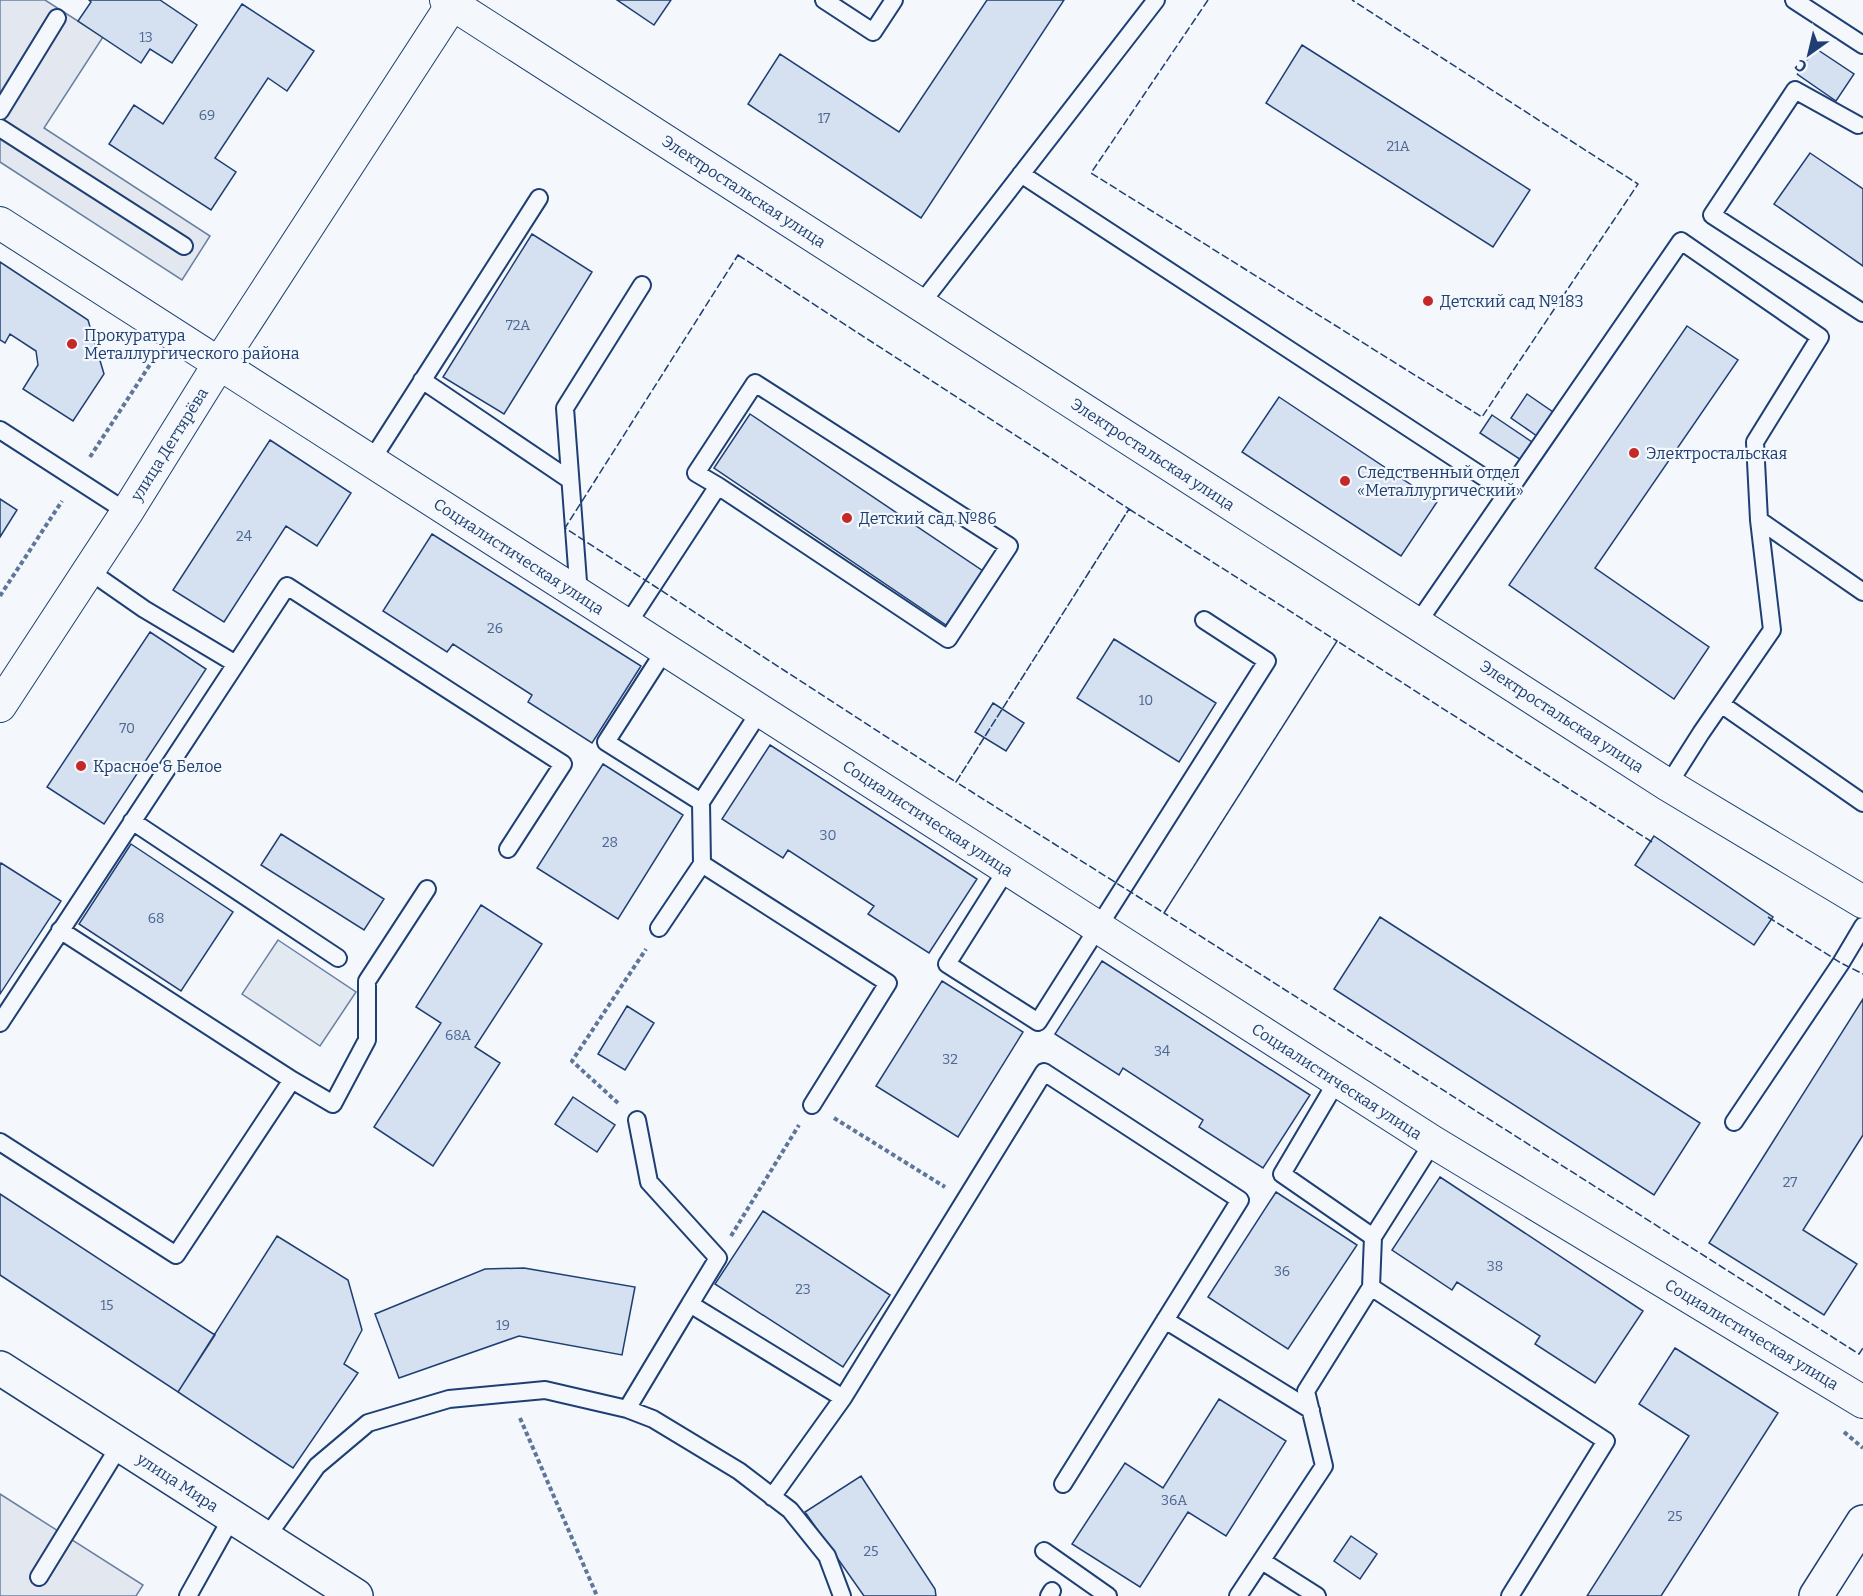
<svg xmlns="http://www.w3.org/2000/svg" width="1863" height="1596" font-family="Bitter,serif">
	<style>
		.green { fill: #e3e9f0; stroke: #687fa3; stroke-width: 1.5 }
		.parking { fill: #e3e8f0; stroke: #687fa3; stroke-width: 1.5 }
		.building { fill: #d5e0f0; stroke: #1d3f73; stroke-width: 1.5 }
		.lines { fill: none; stroke-linecap: round; stroke-linejoin: round }
		.service-casing { stroke: #1d3f73; stroke-width: 20 }
		.minor-casing { stroke: #1d3f73; stroke-width: 34 }
		.secondary-casing { stroke: #1d3f73; stroke-width: 36 }
		.path { stroke: #5e769c; stroke-width: 4; stroke-dasharray: 4.5 3; stroke-linecap: butt }
		.service { stroke: #f4f7fb; stroke-width: 16 }
		.minor { stroke: #f4f7fb; stroke-width: 32 }
		.secondary { stroke: #f4f7fb; stroke-width: 33 }
		.fence { stroke: #1d3f73; stroke-width: 1.5; stroke-dasharray: 8 3; stroke-linecap: butt }
		.poi-dot { fill: #c62828; stroke: #f4f7fb; stroke-width: 2 }
		.labels { text-anchor: middle; stroke-width: 4.5; stroke-linejoin: round; paint-order: stroke }
		.number-label { font-size: 14px; fill: #4b6792 }
		.street-label { font-size: 16px; fill: #1d3f73; stroke: #f4f7fb }
		.poi-label { font-size: 16px; fill: #1d3f73; stroke: #f4f7fb; text-anchor: start }
	</style>
	<rect width="100%" height="100%" fill="#f4f7fb"/>
	<path class="green" d="M278,940L356,992L320,1046L242,994Z"/>
	<path class="parking" d="M0,0H45L103,37L44,128L210,236L182,280L0,162Z
		M0,1494L143,1585L136,1596H0Z"/>
	<path class="building" d="M89,0H160L197,25L172,63L150,49L141,63L78,21L91,2Z
		M617,0H671L654,25Z
		M987,0H1064L921,218L748,104L780,54L899,132Z
		M242,4L314,51L287,91L268,78L215,158L236,172L211,210L109,144L134,105L163,124Z
		M1302,45L1530,190L1493,247L1266,103Z
		M1815,48L1854,74L1836,101L1797,74Z
		M1810,153L1863,189V266L1774,204Z
		M532,234L592,272L504,414L443,377Z
		M0,262L88,320L104,374L73,421L23,389L38,365L36,351L10,334L5,343L0,340Z
		M1687,326L1738,360L1595,568L1709,647L1674,699L1509,585Z
		M1527,394L1553,412L1537,436L1511,418Z
		M1279,397L1437,502L1401,556L1242,452Z
		M750,414L983,571L946,625L714,468Z
		M1492,415L1532,442L1521,460L1480,433Z
		M270,440L351,493L317,546L286,526L224,622L173,590Z
		M0,499L17,510L0,537Z
		M432,534L641,666L592,743L528,702L532,695L453,644L447,652L383,611Z
		M150,632L206,669L104,824L47,787Z
		M1114,639L1216,703L1179,762L1077,698Z
		M993,703L1024,723L1006,751L975,732Z
		M770,745L977,879L929,953L868,914L874,906L788,850L783,858L722,819Z
		M603,764L683,815L618,919L537,868Z
		M281,834L384,899L364,930L261,865Z
		M1654,836L1773,917L1754,945L1635,865Z
		M131,844L233,912L181,991L79,924Z
		M1,863L61,901L0,994V865Z
		M481,905L542,944L475,1047L500,1063L433,1166L374,1127L441,1023L416,1007Z
		M1380,917L1700,1123L1654,1195L1334,989Z
		M1102,961L1310,1095L1263,1168L1199,1127L1203,1120L1123,1068L1119,1075L1055,1034Z
		M942,981L1023,1032L958,1137L876,1086Z
		M1863,999V1135L1803,1230L1857,1264L1824,1315L1709,1243Z
		M627,1006L654,1023L625,1070L598,1054Z
		M573,1097L615,1125L597,1152L555,1124Z
		M1440,1177L1643,1311L1595,1383L1535,1344L1540,1336L1457,1282L1452,1290L1392,1250Z
		M1276,1192L1357,1245L1288,1349L1208,1297Z
		M0,1194L215,1335L178,1392L0,1275Z
		M763,1211L890,1295L843,1367L715,1284Z
		M277,1236L348,1280L362,1330L344,1364L358,1373L293,1468L178,1392Z
		M524,1268L635,1287L622,1355L519,1336L399,1378L375,1314L485,1269Z
		M1675,1348L1778,1413L1661,1596H1587L1689,1436L1639,1404Z
		M1219,1399L1286,1441L1226,1536L1188,1512L1140,1587L1072,1544L1125,1463L1163,1488Z
		M861,1476L935,1589L936,1596H864L805,1512Z
		M1351,1536L1377,1554L1360,1579L1334,1561Z"/>
	<g class="lines">
		<defs>
			<path id="service" d="M824,0L873,32L894,0
				M1794,0L1863,45
				M0,111L57,18
				M1858,125L1795,90L1712,215L1863,313
				M0,128L184,246
				M1021,174L1508,493
				M920,305L1156,0
				M422,380L570,480
				M0,430L127,512
				M371,461L539,198
				M1759,520L1863,592
				M88,570L144,609L236,664L287,586L563,764L508,849
				M579,595L565,408L642,285
				M1417,624L1681,241L1820,337L1755,442L1759,520L1772,630L1701,733L1668,785
				M627,625L718,486L948,639L1009,546L755,383L696,473L718,486
				M665,650L606,742L701,802L760,711
				M1721,704L1863,803
				M701,802L702,864
				M132,821L338,958
				M1007,869L947,964L1038,1022L1267,661L1204,620
				M659,928L702,864L888,983L812,1105
				M60,930L292,1080
				M0,1023L236,664
				M1337,1081L1282,1174L1373,1237
				M637,1120L649,1182L718,1258L690,1304
				M1734,1122L1841,963L1863,926
				M0,1142L176,1255L292,1080L333,1104L367,1040V981L427,889
				M1371,1287L1373,1237L1433,1142
				M1165,1320L1311,1410
				M843,1398L1044,1072L1240,1200L1063,1484
				M627,1409L690,1304L843,1398L772,1497
				M266,1538L317,1466L368,1423L449,1399L545,1390L627,1409L653,1419L739,1471L790,1510L827,1556L842,1596
				M1044,1551L1108,1596
				M1262,1561L1317,1596
				M39,1577L120,1445
				M188,1596L232,1517
				M1049,1596L1052,1591
				M1238,1596L1324,1466L1306,1391L1371,1287L1606,1441L1510,1596"/>
			<path id="minor" d="M446,0L1668,785L1863,902
				M0,223L1433,1142L1863,1402
				M0,706L127,512L227,351L455,0"/>
			<path id="secondary" d="M0,1368L356,1596
				M1816,1596L1863,1522"/>
		</defs>
		<use href="#service" class="service-casing"/>
		<use href="#minor" class="minor-casing"/>
		<use href="#secondary" class="secondary-casing"/>
		<path class="path" d="M90,457L153,360
			M0,596L62,501
			M618,1103L572,1061L646,949
			M834,1118L945,1187
			M731,1236L799,1125
			M520,1418L597,1596
			M1844,1432L1863,1448"/>
		<use href="#service" class="service"/>
		<use href="#minor" class="minor"/>
		<use href="#secondary" class="secondary"/>
		<path class="fence" d="M1208,0L1091,173L1482,417L1638,184L1352,0
			M738,255L1129,509L956,782L565,528Z
			M1129,509L1337,641L1164,913L956,782Z
			M1652,842L1337,641L1164,913L1859,1354L1863,1348
			M1768,917L1841,963L1863,974"/>
	</g>
	<g class="poi-dot">
		<circle cx="1428" cy="301" r="6"/>
		<circle cx="72" cy="344" r="6"/>
		<circle cx="1634" cy="453" r="6"/>
		<circle cx="1345" cy="481" r="6"/>
		<circle cx="847" cy="518" r="6"/>
		<circle cx="81" cy="766" r="6"/>
	</g>
	<g class="labels">
		<g class="number-label">
			<text x="146" y="42">13</text>
			<text x="207" y="120">69</text>
			<text x="824" y="123">17</text>
			<text x="1398" y="151">21А</text>
			<text x="518" y="330">72А</text>
			<text x="244" y="541">24</text>
			<text x="495" y="633">26</text>
			<text x="1146" y="705">10</text>
			<text x="127" y="733">70</text>
			<text x="828" y="840">30</text>
			<text x="610" y="847">28</text>
			<text x="156" y="923">68</text>
			<text x="458" y="1040">68А</text>
			<text x="1162" y="1056">34</text>
			<text x="950" y="1064">32</text>
			<text x="1790" y="1187">27</text>
			<text x="1495" y="1271">38</text>
			<text x="1282" y="1276">36</text>
			<text x="803" y="1294">23</text>
			<text x="107" y="1310">15</text>
			<text x="503" y="1330">19</text>
			<text x="1174" y="1505">36А</text>
			<text x="1675" y="1521">25</text>
			<text x="871" y="1556">25</text>
		</g>
		<g class="street-label">
			<text transform="translate(744 191) rotate(33)" y="6">Электростальская улица</text>
			<text transform="translate(169 444) rotate(-58)" y="6">улица Дегтярёва</text>
			<text transform="translate(1153 454) rotate(33)" y="6">Электростальская улица</text>
			<text transform="translate(519 556) rotate(33)" y="6">Социалистическая улица</text>
			<text transform="translate(1562 716) rotate(33)" y="6">Электростальская улица</text>
			<text transform="translate(928 818) rotate(33)" y="6">Социалистическая улица</text>
			<text transform="translate(1337 1081) rotate(33)" y="6">Социалистическая улица</text>
			<text transform="translate(1752 1334) rotate(31)" y="6">Социалистическая улица</text>
			<text transform="translate(178 1482) rotate(33)" y="6">улица Мира</text>
		</g>
		<g class="poi-label">
			<text x="1440" y="307">Детский сад №183</text>
			<text x="84" y="341">Прокуратура<tspan x="84" dy="18">Металлургического района</tspan></text>
			<text x="1646" y="459">Электростальская</text>
			<text x="1357" y="478">Следственный отдел<tspan x="1357" dy="18">«Металлургический»</tspan></text>
			<text x="859" y="524">Детский сад №86</text>
			<text x="93" y="772">Красное &amp; Белое</text>
		</g>
	</g>
	<g transform="translate(1809 54) rotate(214)" stroke="#f4f7fb" stroke-width="4.5" paint-order="stroke">
	<path d="M0-4.5L10 22L0 15L-10 22Z" fill="#1d3f73"/>
	<text y="-9" font-size="16" font-weight="bold" text-anchor="middle" fill="#1d3f73">С</text>
	</g>
</svg>
